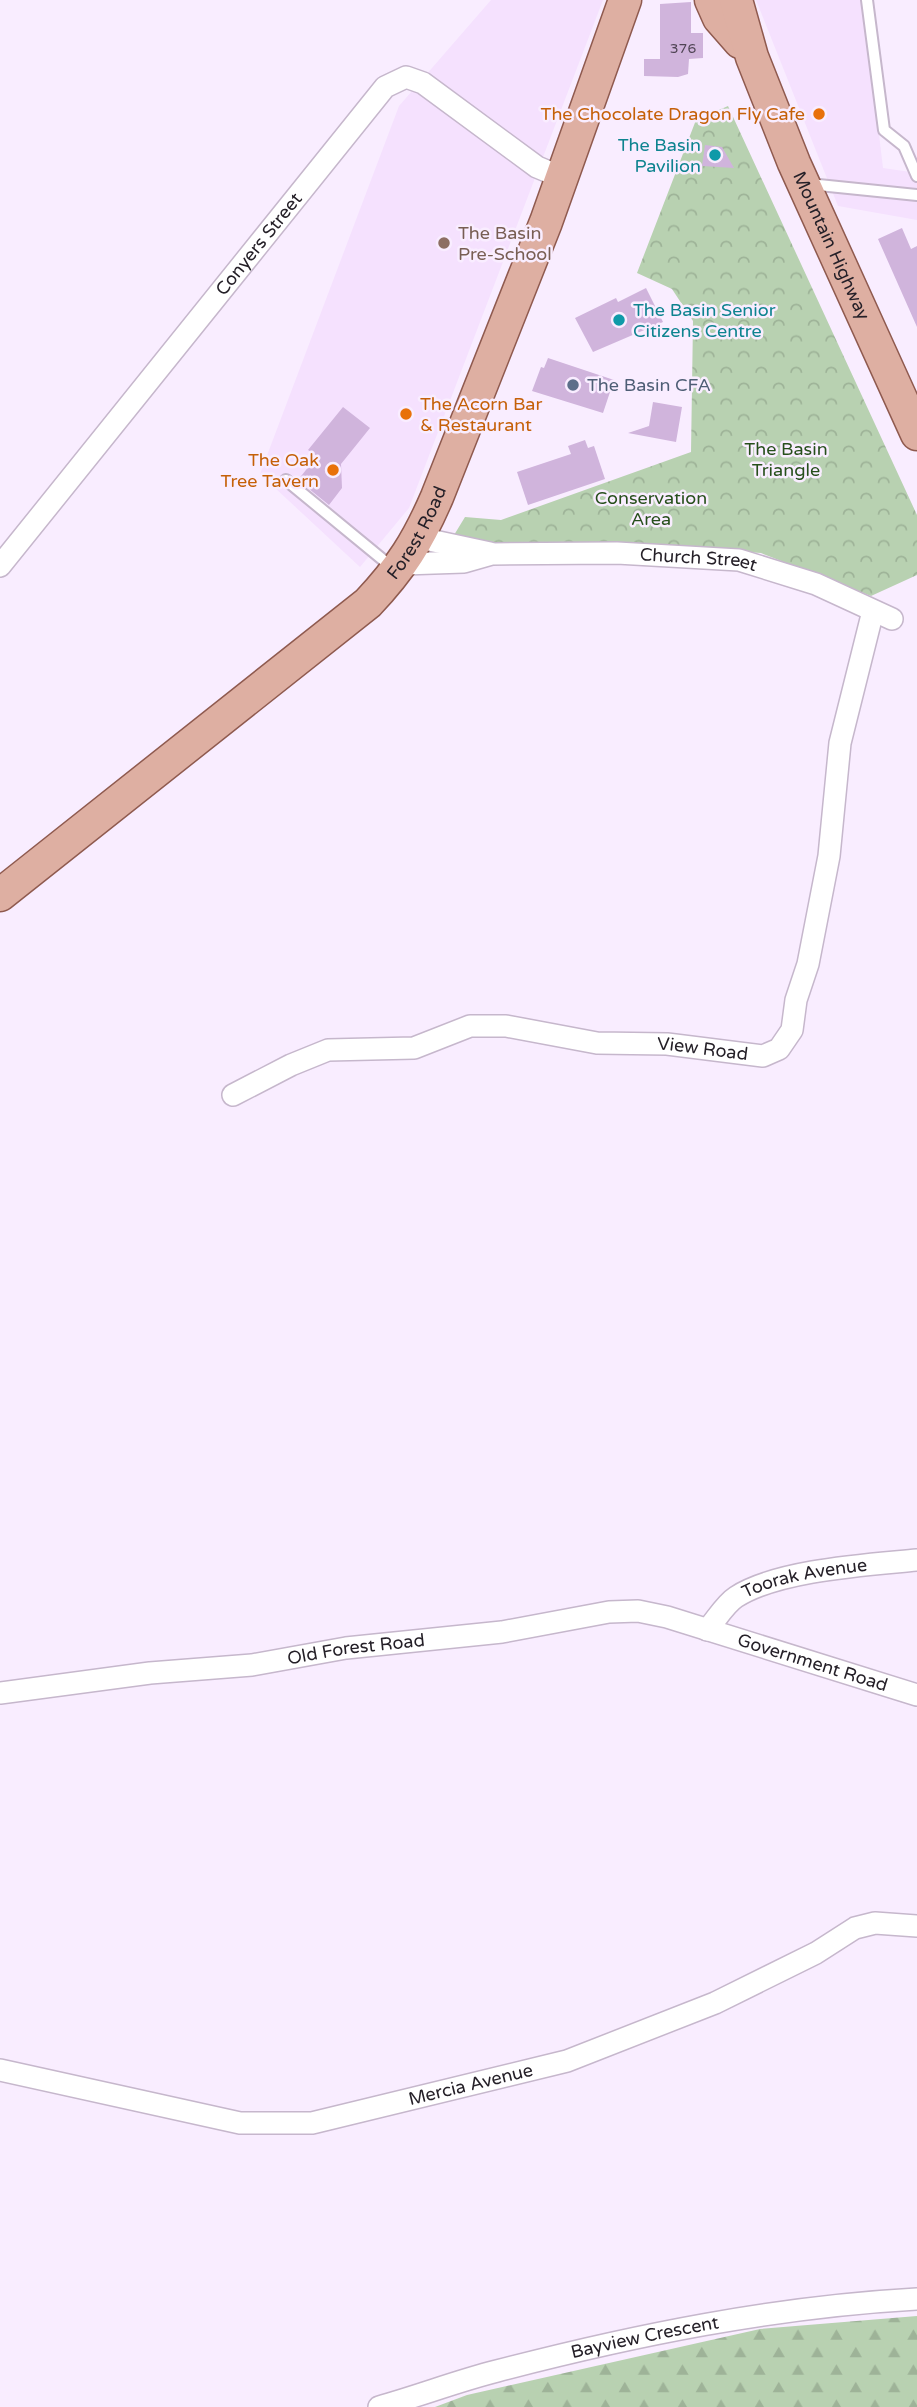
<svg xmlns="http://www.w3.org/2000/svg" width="917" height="2407" font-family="'Varela Round',sans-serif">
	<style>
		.built { fill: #f5e1fe }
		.forest { fill: url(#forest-firs) }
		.park { fill: url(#park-crowns) }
		.building { fill: #d0b4dc }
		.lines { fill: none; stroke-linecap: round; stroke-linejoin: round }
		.service-casing { stroke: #c6b7cc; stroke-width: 14 }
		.minor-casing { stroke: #c6b7cc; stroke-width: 24 }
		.primary-casing { stroke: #8f5a4f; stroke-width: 35 }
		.service { stroke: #fff; stroke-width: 10 }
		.minor { stroke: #fff; stroke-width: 21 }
		.primary { stroke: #deafa2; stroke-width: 32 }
		.food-dot { fill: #e8710a; stroke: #f9edff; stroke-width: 2.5 }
		.culture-dot { fill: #0f9aa8; stroke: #f9edff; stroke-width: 2.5 }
		.education-dot { fill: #8d6e63; stroke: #f9edff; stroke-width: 2.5 }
		.service-dot { fill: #5c6f8a; stroke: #f9edff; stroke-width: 2.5 }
		.labels { text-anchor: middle; stroke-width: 5; stroke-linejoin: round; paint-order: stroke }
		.number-label { font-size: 14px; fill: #504555 }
		.food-label { font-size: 18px; fill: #c56008; stroke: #f9edff; text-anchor: end }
		.culture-label { font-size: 18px; fill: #0d838f; stroke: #f9edff; text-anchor: end }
		.education-label { font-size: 18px; fill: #785e54; stroke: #f9edff; text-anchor: start }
		.street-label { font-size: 18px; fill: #252028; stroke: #f9edff }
		.service-label { font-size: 18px; fill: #4e5e75; stroke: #f9edff; text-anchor: start }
		.park-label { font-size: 18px; fill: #264f1b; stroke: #f9edff }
	</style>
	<defs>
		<pattern id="forest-firs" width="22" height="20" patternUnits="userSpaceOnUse" patternTransform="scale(1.75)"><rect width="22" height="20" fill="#b8d1b1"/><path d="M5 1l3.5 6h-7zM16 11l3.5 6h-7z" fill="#9eb398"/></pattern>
		<pattern id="park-crowns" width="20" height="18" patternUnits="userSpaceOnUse" patternTransform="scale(1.75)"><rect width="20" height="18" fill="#b8d1b1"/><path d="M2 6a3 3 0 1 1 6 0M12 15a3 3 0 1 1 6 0" fill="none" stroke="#9eb398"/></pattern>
	</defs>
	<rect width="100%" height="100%" fill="#f9edff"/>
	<path class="built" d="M491,0H603L409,508L360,567L260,474L399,106Z
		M756,0H863L883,168L917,173V220L838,206Z"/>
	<path class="forest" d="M917,2316V2407H435L467,2395L760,2329Z"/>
	<path class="park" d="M728,106L917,515V575L871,596L761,553L689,548H524L451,540L465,517L501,520L691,452L693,321L672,289L637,273L696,120Z"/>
	<path class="building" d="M691,2V33H703V58L689,59L688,74L678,77L644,76V59H660V4Z
		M705,145L722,147L734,168L702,166Z
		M902,228L911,249L917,246V327L878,239Z
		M646,288L663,322L593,352L575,318L616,298L618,302Z
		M548,358L614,380L603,413L532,391L541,367L544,368Z
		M653,402L682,407L676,442L628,433L649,426Z
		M343,407L370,428L341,464L342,488L329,505L298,480L317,456L308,450Z
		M585,440L588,448L594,446L605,479L528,505L517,472L571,454L568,446Z"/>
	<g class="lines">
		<defs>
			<path id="service" d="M867,0L884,130L904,146L917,176
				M809,184L917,195
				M286,480L393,568"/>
			<g id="minor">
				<path d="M420,538L490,553"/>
				<path id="s1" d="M404,564L464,562L492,554L617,553L739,560L816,584L892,619"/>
				<path id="s2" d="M0,566L385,87L406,77L423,83L537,167L561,177"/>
				<path id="s3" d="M233,1095L291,1065L328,1050L414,1048L470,1026H506L597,1043L667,1044L763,1056L779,1049L792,1030L796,1000L808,964L829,856L840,743L873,611"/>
				<path id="s4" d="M707,1630C716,1620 725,1604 736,1597C778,1570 866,1565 917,1560"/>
				<path id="s5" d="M0,1693L150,1673L252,1665L346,1648L502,1632L609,1612L638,1611L667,1617L917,1695"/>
				<path id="s6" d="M0,2070L240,2123H312L567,2061L715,2003L816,1953L855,1928L875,1923L917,1926"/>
				<path id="s7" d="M379,2407C419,2396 457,2381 497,2371C635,2335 774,2307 917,2299"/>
			</g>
			<g id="primary">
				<path d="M711,0L719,18L740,42"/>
				<path id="s8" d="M736,0L752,57L794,163L917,434"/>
				<path id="s9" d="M0,895L368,603C401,568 418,541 437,497L546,222L625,0"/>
			</g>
		</defs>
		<use href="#service" class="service-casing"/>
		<use href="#minor" class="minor-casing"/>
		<use href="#primary" class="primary-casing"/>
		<use href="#service" class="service"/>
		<use href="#minor" class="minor"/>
		<use href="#primary" class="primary"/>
	</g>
	<g class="food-dot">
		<circle cx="819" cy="114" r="7"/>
		<circle cx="406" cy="414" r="7"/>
		<circle cx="333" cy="470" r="7"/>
	</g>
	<g class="culture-dot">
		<circle cx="715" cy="155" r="7"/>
		<circle cx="619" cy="320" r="7"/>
	</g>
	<circle class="education-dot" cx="444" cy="243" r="7"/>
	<circle class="service-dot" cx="573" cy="385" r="7"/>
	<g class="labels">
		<g class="number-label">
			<text x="683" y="53">376</text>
		</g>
		<g class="food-label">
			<text x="805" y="120">The Chocolate Dragon Fly Cafe</text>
			<text x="420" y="410" text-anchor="start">The Acorn Bar<tspan x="420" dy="21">&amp; Restaurant</tspan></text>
			<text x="319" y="466">The Oak<tspan x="319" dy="21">Tree Tavern</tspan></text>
		</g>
		<g class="culture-label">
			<text x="701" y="151">The Basin<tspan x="701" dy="21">Pavilion</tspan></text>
			<text x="633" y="316" text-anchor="start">The Basin Senior<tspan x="633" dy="21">Citizens Centre</tspan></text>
		</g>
		<g class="education-label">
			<text x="458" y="239">The Basin<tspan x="458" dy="21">Pre-School</tspan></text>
		</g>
		<g class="street-label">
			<text dy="6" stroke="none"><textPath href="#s2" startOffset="413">Conyers Street</textPath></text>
			<text dy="6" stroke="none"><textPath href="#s8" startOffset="264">Mountain Highway</textPath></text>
			<text dy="6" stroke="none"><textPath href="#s9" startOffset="556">Forest Road</textPath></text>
			<text dy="6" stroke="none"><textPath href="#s1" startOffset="296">Church Street</textPath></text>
			<text dy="6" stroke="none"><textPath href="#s3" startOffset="486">View Road</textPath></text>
			<text dy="6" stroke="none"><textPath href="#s4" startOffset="116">Toorak Avenue</textPath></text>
			<text dy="6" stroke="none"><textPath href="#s5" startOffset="359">Old Forest Road</textPath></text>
			<text dy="6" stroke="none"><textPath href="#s5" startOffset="826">Government Road</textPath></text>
			<text dy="6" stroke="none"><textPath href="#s6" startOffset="481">Mercia Avenue</textPath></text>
			<text dy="6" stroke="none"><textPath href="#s7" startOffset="275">Bayview Crescent</textPath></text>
		</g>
		<g class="service-label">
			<text x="587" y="391">The Basin CFA</text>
		</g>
		<g class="park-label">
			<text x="786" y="455">The Basin<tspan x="786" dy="21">Triangle</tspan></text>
			<text x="651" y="504">Conservation<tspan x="651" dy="21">Area</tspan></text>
		</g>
	</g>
</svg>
